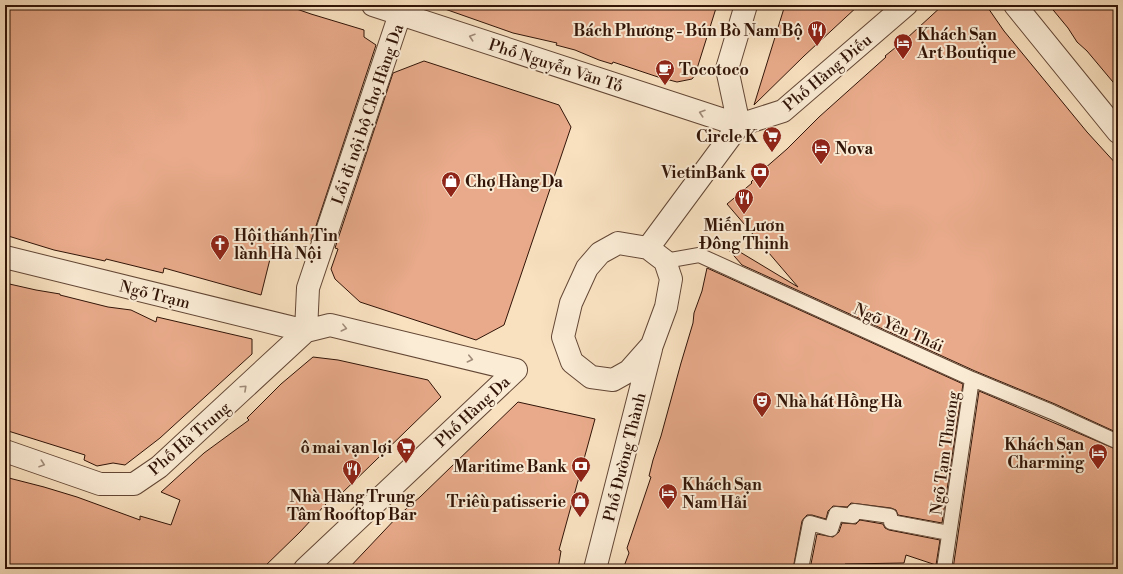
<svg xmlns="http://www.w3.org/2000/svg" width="1123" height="574" font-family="'Libre Bodoni',serif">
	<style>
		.building { fill: #e8aa8a; stroke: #311407 }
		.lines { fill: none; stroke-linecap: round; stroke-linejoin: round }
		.lane-casing { stroke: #634735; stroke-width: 16 }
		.street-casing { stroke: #634735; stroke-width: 24 }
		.lane { stroke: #fbecd6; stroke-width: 14 }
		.street { stroke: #fbecd6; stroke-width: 22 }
		.oneway { stroke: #a08b79 }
		.labels { text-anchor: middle; stroke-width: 4; stroke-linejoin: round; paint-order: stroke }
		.poi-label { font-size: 16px; font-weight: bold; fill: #311407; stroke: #fbecd6; text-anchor: end }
		.street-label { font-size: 16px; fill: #311407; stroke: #fbecd6 }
	</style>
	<rect width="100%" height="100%" fill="#f9e1c0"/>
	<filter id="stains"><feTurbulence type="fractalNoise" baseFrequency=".005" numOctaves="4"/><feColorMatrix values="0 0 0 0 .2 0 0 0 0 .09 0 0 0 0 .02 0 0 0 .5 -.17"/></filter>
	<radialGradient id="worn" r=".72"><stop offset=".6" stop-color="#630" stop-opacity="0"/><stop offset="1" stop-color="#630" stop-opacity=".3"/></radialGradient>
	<path class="building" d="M5,5H285L311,14L364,30V37L376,45L311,241L277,231L261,295L164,268L163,273L106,259L105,261L54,250L5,235Z
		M443,5H717L695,75L692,79L677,82L658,77L613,62L612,64L599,60L575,50L556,45L557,43L513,33L442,8Z
		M785,5H859L804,56L754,105Z
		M943,5H986L1004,31L1087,132L1118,166V433L1055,404L975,371L742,265L728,249L730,246L798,287L727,204L752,183L751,182L764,169L787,149L819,117L886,57L885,56L906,39Z
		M1049,5H1118V88L1087,51L1077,42L1068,28Z
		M424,61L559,105L571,127L504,325L476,340L360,302L335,279L331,269L338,249L335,248L393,73Z
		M707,268L963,384L942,523L898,515L896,510L891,508L851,503L847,507L833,506L828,511L826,519L812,515H807L804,518L802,521L793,569H623L629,553L627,548L651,477L649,476L653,460L661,436L681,363L693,323L694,313L702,291Z
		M5,283L36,290L60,294V295L108,307L131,310L156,322L157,317L252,339V354L160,438L125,465L113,463L97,466L84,460L85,455L5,430Z
		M313,357L338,360L428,380L441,397L341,494L338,491L300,532L262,569H5V477L44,487L77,497L140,520V516L171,525L180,500L161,492L204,453L249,420L247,418L281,384Z
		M979,391L1118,450V569H953Z
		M518,402L595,419L559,550L561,551L558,569H348L399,515L420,497Z
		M860,520L883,524L885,528L889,530L940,540L936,565L906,555L904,563L845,564V569H810L817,534L833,537L839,532L842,523L856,524Z"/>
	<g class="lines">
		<defs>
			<path id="lane" d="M665,261L699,255L972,379L1052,412L1118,442
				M801,569L810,523L831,529L836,514L853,516L854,511L890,516L891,522L949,533
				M944,569L972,379"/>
			<path id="street" d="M373,5L739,125
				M1015,5L1118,132
				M739,125L783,111L906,5
				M739,125L727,69L746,5
				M618,243L648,248L665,261L671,279L666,307L652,345L629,371L613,380L591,377L572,362L563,337L571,303L587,268L600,253Z
				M648,248L739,125
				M5,257L306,331L330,325L516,370
				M306,331L308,288L403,5
				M5,451L100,484H134L159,467L306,331
				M305,569L516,370
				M595,569L651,349"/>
		</defs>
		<use href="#lane" class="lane-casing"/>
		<use href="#street" class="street-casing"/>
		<use href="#lane" class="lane"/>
		<use href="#street" class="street"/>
	</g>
	<defs><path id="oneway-chevron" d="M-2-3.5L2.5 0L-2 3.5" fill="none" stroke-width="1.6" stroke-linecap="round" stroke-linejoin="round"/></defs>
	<g class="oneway">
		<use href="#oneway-chevron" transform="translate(472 37) rotate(-162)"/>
		<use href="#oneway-chevron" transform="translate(702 113) rotate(-162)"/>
		<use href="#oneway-chevron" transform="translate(344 328) rotate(14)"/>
		<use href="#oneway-chevron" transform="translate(470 359) rotate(13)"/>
		<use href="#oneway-chevron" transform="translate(244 388) rotate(-43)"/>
		<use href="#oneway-chevron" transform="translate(42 464) rotate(19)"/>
	</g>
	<defs>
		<symbol id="restaurant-pin" viewBox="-11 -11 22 30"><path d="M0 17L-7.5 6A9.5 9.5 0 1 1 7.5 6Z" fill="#8f2418" stroke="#fbecd6"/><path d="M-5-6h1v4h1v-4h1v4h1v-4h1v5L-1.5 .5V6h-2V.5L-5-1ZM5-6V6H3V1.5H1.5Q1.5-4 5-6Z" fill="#fff"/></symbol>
		<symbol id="hotel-pin" viewBox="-11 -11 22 30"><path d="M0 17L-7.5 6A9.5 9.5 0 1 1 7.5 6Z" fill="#8f2418" stroke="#fbecd6"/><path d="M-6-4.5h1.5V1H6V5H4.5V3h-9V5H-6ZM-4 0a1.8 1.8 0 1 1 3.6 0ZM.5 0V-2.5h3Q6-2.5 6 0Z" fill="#fff"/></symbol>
		<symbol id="cafe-pin" viewBox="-11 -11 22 30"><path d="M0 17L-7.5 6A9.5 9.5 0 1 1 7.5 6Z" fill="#8f2418" stroke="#fbecd6"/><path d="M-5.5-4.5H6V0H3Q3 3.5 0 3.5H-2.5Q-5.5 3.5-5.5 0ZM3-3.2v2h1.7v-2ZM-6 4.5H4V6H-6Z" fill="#fff"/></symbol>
		<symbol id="supermarket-pin" viewBox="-11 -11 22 30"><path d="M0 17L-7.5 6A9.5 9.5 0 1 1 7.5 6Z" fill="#8f2418" stroke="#fbecd6"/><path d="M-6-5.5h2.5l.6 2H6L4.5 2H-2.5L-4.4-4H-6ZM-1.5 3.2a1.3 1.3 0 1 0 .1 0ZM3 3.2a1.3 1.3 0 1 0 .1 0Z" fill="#fff"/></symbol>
		<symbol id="bank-pin" viewBox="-11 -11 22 30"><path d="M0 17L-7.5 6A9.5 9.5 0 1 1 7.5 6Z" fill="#8f2418" stroke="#fbecd6"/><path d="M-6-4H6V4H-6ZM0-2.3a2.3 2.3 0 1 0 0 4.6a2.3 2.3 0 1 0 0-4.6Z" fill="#fff"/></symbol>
		<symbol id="shop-pin" viewBox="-11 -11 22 30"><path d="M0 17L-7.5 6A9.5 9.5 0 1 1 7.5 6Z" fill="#8f2418" stroke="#fbecd6"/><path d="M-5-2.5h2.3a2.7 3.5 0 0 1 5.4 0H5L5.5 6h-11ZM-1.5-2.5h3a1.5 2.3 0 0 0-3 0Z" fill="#fff"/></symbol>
		<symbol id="church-pin" viewBox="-11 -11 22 30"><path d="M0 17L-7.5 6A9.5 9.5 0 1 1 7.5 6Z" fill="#8f2418" stroke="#fbecd6"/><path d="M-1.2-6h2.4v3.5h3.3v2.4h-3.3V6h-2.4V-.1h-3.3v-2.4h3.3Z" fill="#fff"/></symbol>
		<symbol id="theatre-pin" viewBox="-11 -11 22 30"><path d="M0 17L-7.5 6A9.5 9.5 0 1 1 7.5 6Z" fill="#8f2418" stroke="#fbecd6"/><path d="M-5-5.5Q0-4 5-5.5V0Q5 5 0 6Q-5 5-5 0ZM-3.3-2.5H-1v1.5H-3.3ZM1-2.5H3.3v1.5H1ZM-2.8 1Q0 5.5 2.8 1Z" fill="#fff"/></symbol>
	</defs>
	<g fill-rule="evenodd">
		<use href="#restaurant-pin" x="806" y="19" width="22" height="30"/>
		<use href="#hotel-pin" x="892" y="32" width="22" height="30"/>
		<use href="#cafe-pin" x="654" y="58" width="22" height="30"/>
		<use href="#supermarket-pin" x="761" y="125" width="22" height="30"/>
		<use href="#hotel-pin" x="810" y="137" width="22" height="30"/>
		<use href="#bank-pin" x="749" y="161" width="22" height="30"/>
		<use href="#shop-pin" x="440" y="170" width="22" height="30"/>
		<use href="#restaurant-pin" x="733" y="187" width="22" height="30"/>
		<use href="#church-pin" x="209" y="233" width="22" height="30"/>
		<use href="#theatre-pin" x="751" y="390" width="22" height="30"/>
		<use href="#supermarket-pin" x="395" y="436" width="22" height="30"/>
		<use href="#hotel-pin" x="1087" y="442" width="22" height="30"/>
		<use href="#bank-pin" x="570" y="455" width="22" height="30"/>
		<use href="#restaurant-pin" x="341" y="458" width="22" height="30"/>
		<use href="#hotel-pin" x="657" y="482" width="22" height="30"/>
		<use href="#shop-pin" x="569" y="490" width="22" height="30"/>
	</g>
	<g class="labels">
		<g class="poi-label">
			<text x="803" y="36">Bách Phương - Bún Bò Nam Bộ</text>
			<text x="917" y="40" text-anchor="start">Khách Sạn<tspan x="917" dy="18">Art Boutique</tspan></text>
			<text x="679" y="75" text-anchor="start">Tocotoco</text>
			<text x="758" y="142">Circle K</text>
			<text x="835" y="154" text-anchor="start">Nova</text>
			<text x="746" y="178">VietinBank</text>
			<text x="465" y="187" text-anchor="start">Chợ Hàng Da</text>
			<text x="744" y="231" text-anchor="middle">Miến Lươn<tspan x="744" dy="18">Đông Thịnh</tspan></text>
			<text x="234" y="241" text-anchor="start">Hội thánh Tin<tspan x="234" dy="18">lành Hà Nội</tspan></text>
			<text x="776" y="407" text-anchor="start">Nhà hát Hồng Hà</text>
			<text x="1084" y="450">Khách Sạn<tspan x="1084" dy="18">Charming</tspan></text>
			<text x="392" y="453">ô mai vạn lợi</text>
			<text x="567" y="472">Maritime Bank</text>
			<text x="682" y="490" text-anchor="start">Khách Sạn<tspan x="682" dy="18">Nam Hải</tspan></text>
			<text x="352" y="502" text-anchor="middle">Nhà Hàng Trung<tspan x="352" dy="18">Tâm Rooftop Bar</tspan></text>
			<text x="566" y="507">Triêù patisserie</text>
		</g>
		<g class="street-label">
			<text transform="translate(556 65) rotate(18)" y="6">Phố Nguyễn Văn Tố</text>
			<text transform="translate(827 72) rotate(-40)" y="6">Phố Hàng Điếu</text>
			<text transform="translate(367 114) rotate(-71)" y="6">Lối đi nội bộ Chợ Hàng Da</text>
			<text transform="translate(155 294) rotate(14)" y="6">Ngõ Trạm</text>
			<text transform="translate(899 327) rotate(24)" y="6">Ngõ Yên Thái</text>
			<text transform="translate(472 411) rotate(-43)" y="6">Phố Hàng Da</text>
			<text transform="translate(189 438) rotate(-41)" y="6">Phố Hà Trung</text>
			<text transform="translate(944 453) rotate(-82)" y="6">Ngõ Tạm Thương</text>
			<text transform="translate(624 457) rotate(-76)" y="6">Phố Đường Thành</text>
		</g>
	</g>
	<rect width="1123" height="574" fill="none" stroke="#f9e1c0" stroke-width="20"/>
	<rect x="6" y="6" width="1111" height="562" fill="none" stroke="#311407" stroke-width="2"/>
	<rect x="10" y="10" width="1103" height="554" fill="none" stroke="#311407"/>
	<rect width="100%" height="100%" filter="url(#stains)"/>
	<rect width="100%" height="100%" fill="url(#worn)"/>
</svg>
